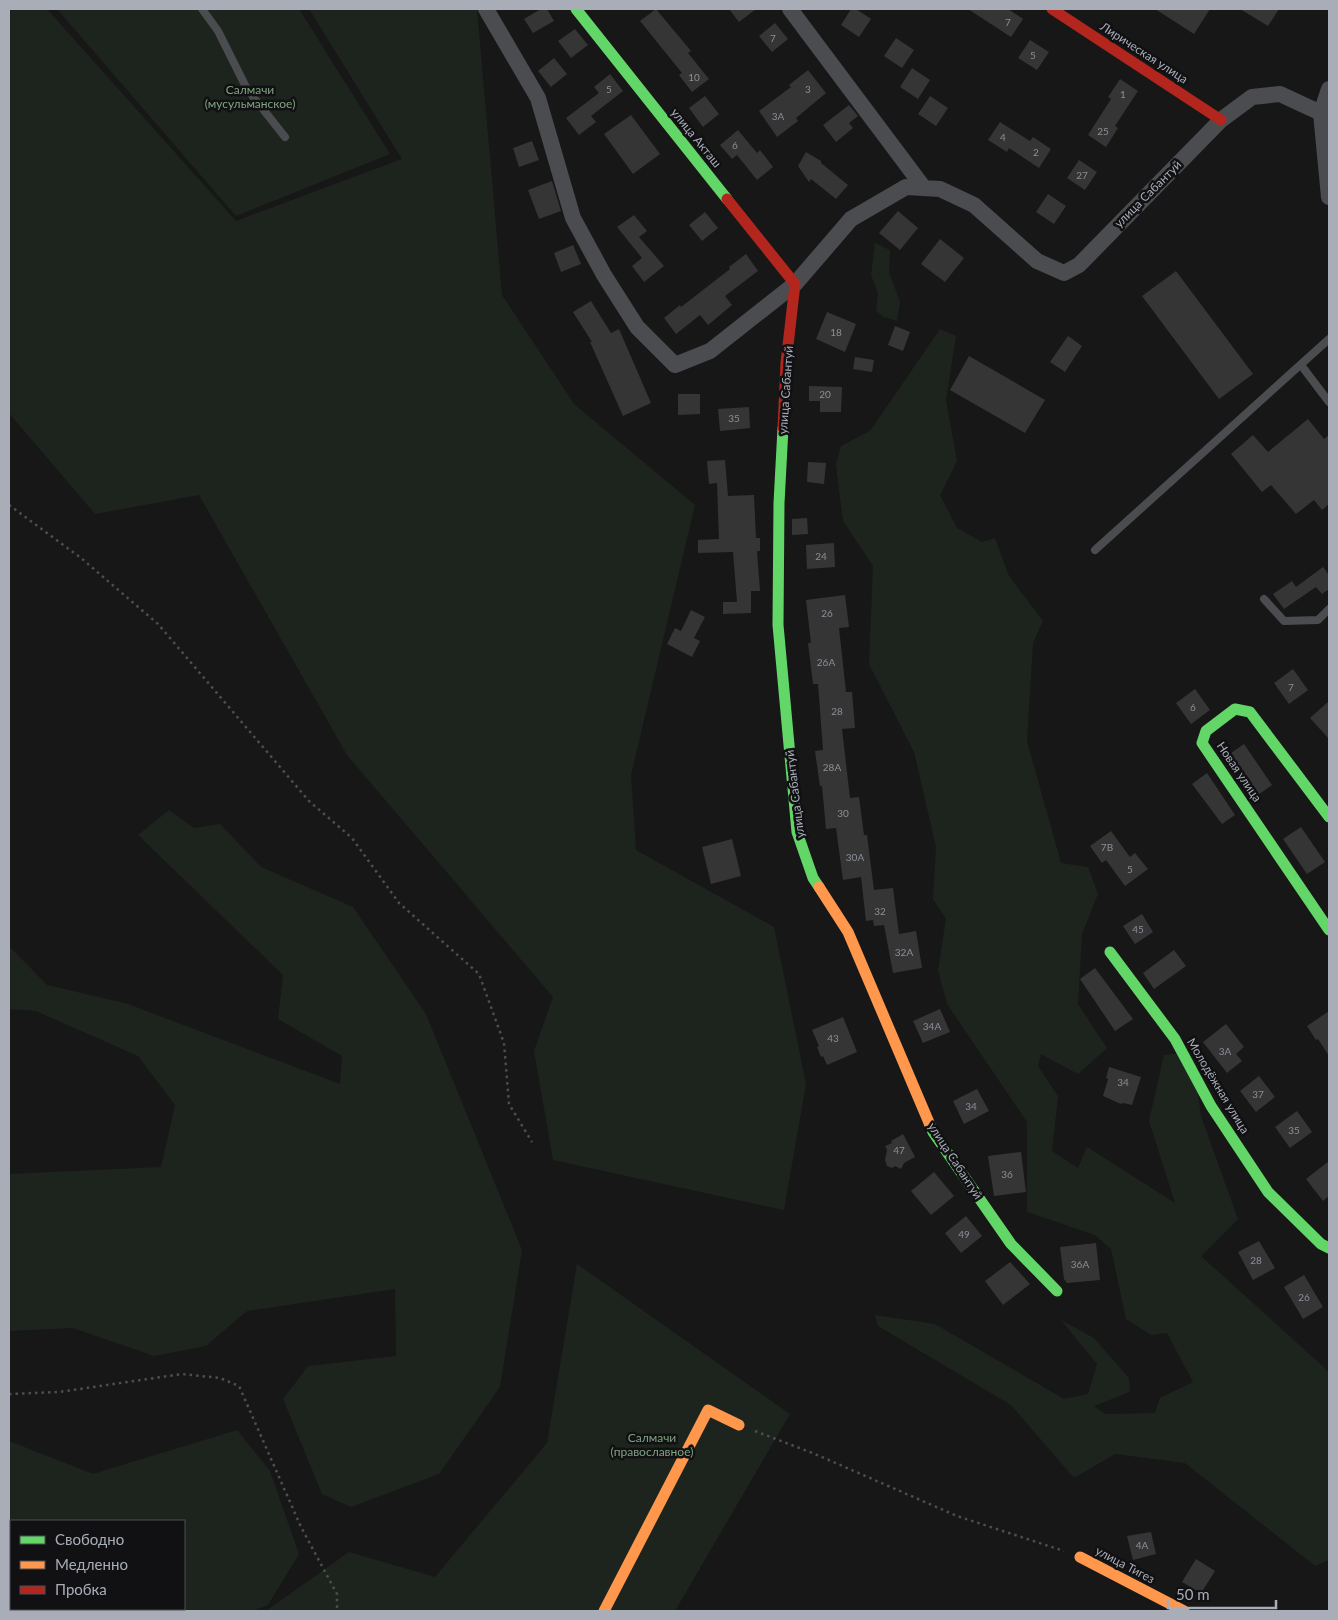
<svg xmlns="http://www.w3.org/2000/svg" width="1338" height="1620" font-family="Lato,sans-serif">
	<style>
		.green { fill: #1d241e; fill-rule: evenodd }
		.building { fill: #353536 }
		.lines { fill: none; stroke-linecap: round; stroke-linejoin: round }
		.path { stroke: #4d4e52; stroke-width: 2.5; stroke-dasharray: 2.5 4; stroke-linecap: butt }
		.lane { stroke: #4b4c50; stroke-width: 8 }
		.street { stroke: #4b4c50; stroke-width: 16 }
		.fast { stroke: #63d668; stroke-width: 11 }
		.slow { stroke: #ff974d; stroke-width: 11 }
		.jam { stroke: #b3261e; stroke-width: 11 }
		.labels { text-anchor: middle; stroke-width: 5; stroke-linejoin: round; paint-order: stroke }
		.number-label { font-size: 10px; fill: #8b8f98 }
		.street-label { font-size: 12px; fill: #a8adb8; stroke: #111113 }
		.park-label { font-size: 12px; fill: #7fa381; stroke: #111113 }
	</style>
	<rect width="100%" height="100%" fill="#171717"/>
	<path class="green" d="M9,9H47L236,221L402,159L309,9H477L502,295L574,404L695,505L631,775L636,850L774,927L806,1084L784,1210L553,1160L534,1051L553,997L347,755L199,495L95,514L9,413Z
		M57,9H299L390,154L236,216Z
		M875,243L890,250L889,272L900,302L897,321L884,317L876,311L878,293L871,275Z
		M940,329L956,336L946,400L957,461L940,495L957,528L982,542L995,538L1009,576L1043,621L1033,643L1027,741L1061,863L1088,867L1098,894L1082,934L1078,1004L1107,1048L1078,1074L1041,1054L1038,1066L1058,1096L1052,1151L1078,1168L1087,1147L1175,1203L1149,1121L1164,1055L1183,1053L1194,1065L1201,1116L1238,1219L1201,1256L1329,1372V1560L1315,1566L1185,1463L1115,1454L1074,1478L1011,1405L878,1326L875,1315L935,1324L1064,1399L1088,1394L1097,1364L1061,1320L1094,1338L1129,1378L1130,1392L1094,1406L1105,1414L1155,1413L1160,1398L1193,1382L1167,1333L1151,1335L1126,1319L1111,1249L1095,1235L1027,1212V1122L947,1004L938,970L946,919L933,899L936,847L914,752L869,664L873,566L843,521L836,465L841,446L870,431Z
		M169,810L194,828L220,824L261,867L353,907L426,1014L522,1250L500,1387L439,1474L351,1507L322,1494L283,1399L308,1366L396,1356L395,1289L247,1311L206,1346L154,1356L73,1328L9,1331V1174L161,1167L175,1105L138,1056L36,1011L9,1009V946L47,985L128,1004L340,1084L342,1056L278,1019L283,975L138,835Z
		M577,1264L790,1414L675,1611H266L349,1552L435,1577L547,1443Z
		M237,1430L270,1471L299,1554L268,1605L252,1611H9V1441L93,1474ZM184,1521V1609H11V1521Z"/>
	<path class="building" d="M541,9H547L554,21L533,33L524,19Z
		M656,9L691,51L688,53L709,79L692,92L679,75L682,73L640,21Z
		M729,9H756L739,22Z
		M851,9H856L871,19L859,37L841,25Z
		M968,9H1008L1023,19L1011,37Z
		M1155,9H1210L1194,34Z
		M1240,9H1279L1268,26Z
		M775,23L788,39L772,52L759,36Z
		M575,29L588,45L571,58L558,41Z
		M896,38L914,50L902,68L884,56Z
		M1030,40L1049,52L1037,70L1018,58Z
		M554,58L567,74L551,87L538,71Z
		M912,68L930,80L918,99L900,87Z
		M808,70L826,93L796,118L798,121L777,137L759,111L791,87L789,85Z
		M610,74L623,91L591,116L596,122L579,135L566,118L599,93L594,87Z
		M1120,79L1138,91L1115,126L1118,128L1106,147L1088,135L1111,99L1108,97Z
		M705,96L719,114L703,127L689,108Z
		M930,96L948,108L936,126L918,114Z
		M849,105L858,116L849,123L853,128L836,142L823,125Z
		M631,115L660,154L633,174L604,134Z
		M1000,122L1030,141L1033,137L1051,149L1039,168L1009,148L1007,152L988,140Z
		M738,130L757,153L760,150L773,167L757,180L737,155L732,159L720,145Z
		M532,141L539,160L519,167L513,148Z
		M806,152L821,161V163L848,185L836,199L811,179L809,182L798,166Z
		M1079,160L1097,172L1085,190L1067,178Z
		M552,181L561,211L539,219L528,190Z
		M1048,194L1066,206L1054,224L1036,212Z
		M898,211L918,228L900,250L879,233Z
		M705,212L718,228L702,241L689,225Z
		M634,215L647,231L639,237L664,266L644,282L632,266L642,258L617,227Z
		M940,239L964,258L945,282L921,264Z
		M573,245L581,264L561,272L554,253Z
		M746,254L758,271L725,296L732,305L708,325L700,315L676,334L664,318L680,305L681,307L730,269L729,267Z
		M1176,271L1253,374L1219,399L1142,296Z
		M591,301L611,333L619,329L651,403L623,416L590,342H592L573,312Z
		M827,312L856,324L845,352L816,339Z
		M895,326L910,332L903,351L888,345Z
		M1068,336L1082,346L1065,372L1050,362Z
		M969,356L1045,400L1025,433L950,390Z
		M855,357L874,360L872,372L853,369Z
		M809,386L842,387L841,412H820V401H809Z
		M678,394H700V414L678,415Z
		M749,407L750,428L720,431L718,409Z
		M1308,419L1324,439L1329,435V504L1322,510L1314,500L1296,514L1271,485L1262,492L1231,454L1253,435L1268,452Z
		M725,460L728,496L754,495L756,538H760V551H757L760,591H751V613L723,614V602H737L733,552L698,553V540L719,539L717,483L709,484L707,461Z
		M808,462L826,463L824,484L807,482Z
		M807,518L808,534L792,535V519Z
		M834,543L835,567L807,569L806,545Z
		M1323,567L1329,575V589L1322,594L1316,587L1284,609L1273,594L1292,581L1296,587Z
		M845,595L849,627L839,628L846,692H852L855,728L842,729L850,798L859,797L864,835H867L874,890L893,888L899,934L916,931L922,968L893,973L884,925L874,926L873,920L866,921L861,877L843,880L836,828L826,829L822,786H820L815,751L823,750L818,684H813L808,643H811L806,600Z
		M691,610L705,617L694,638L700,641L692,657L667,644L675,628L681,631Z
		M1293,669L1308,690L1289,704L1274,683Z
		M1195,689L1210,710L1191,724L1176,703Z
		M1329,701V739L1310,718Z
		M1244,744L1272,785L1255,797L1227,756Z
		M1207,773L1235,815L1222,824L1192,784Z
		M1301,827L1325,862L1307,874L1283,839Z
		M1111,831L1130,857L1135,853L1148,869L1125,886L1106,860L1102,863L1090,846Z
		M732,839L741,876L711,884L702,847Z
		M1142,914L1153,932L1135,944L1123,926Z
		M1174,950L1186,966L1154,989L1143,973Z
		M1095,968L1133,1019L1115,1031L1080,979Z
		M940,1009L950,1032L923,1043L913,1021Z
		M1329,1011V1056L1318,1039L1316,1040L1307,1026Z
		M843,1017L857,1052L827,1065L823,1056L821,1057L817,1047L819,1046L812,1030Z
		M1226,1024L1244,1047L1236,1054L1242,1061L1227,1073L1203,1042Z
		M1109,1067L1141,1077L1132,1105L1123,1103L1121,1104L1103,1096L1108,1079L1106,1078Z
		M1259,1076L1275,1097L1256,1112L1240,1091Z
		M977,1089L989,1111L964,1124L953,1101Z
		M1297,1111L1312,1132L1290,1148L1275,1127Z
		M903,1134L915,1157L904,1163L901,1169L895,1166L892,1168L887,1166L885,1160L887,1150L885,1146L892,1143L891,1141Z
		M1021,1152L1026,1192L994,1196L988,1156Z
		M1329,1161V1196L1323,1201L1306,1179Z
		M934,1172L954,1196L931,1215L911,1191Z
		M966,1216L982,1236L961,1253L945,1233Z
		M1259,1241L1275,1268L1253,1280L1238,1252Z
		M1096,1243L1100,1280L1067,1283L1064,1279L1060,1247Z
		M1010,1262L1030,1284L1003,1305L985,1281Z
		M1304,1275L1323,1307L1303,1319L1284,1287Z
		M1151,1532L1156,1554L1133,1560L1127,1536Z
		M1196,1559L1215,1571L1201,1593L1182,1582Z"/>
	<g class="lines">
		<path class="path" d="M9,505L81,558L158,624L309,801L352,838L399,903L479,974L504,1043L509,1104L532,1142
			M9,1394L59,1392L182,1374L220,1378L239,1386L301,1527L337,1594V1611
			M755,1431L815,1454L957,1516L1064,1551"/>
		<path class="lane" d="M202,9L218,31L247,89L285,137
			M1301,365L1329,402
			M1095,550L1329,339
			M1264,599L1284,621L1318,620L1329,609"/>
		<path class="street" d="M486,9L538,98L573,218L604,275L637,327L675,365L710,351L795,284L851,219L906,187L940,189L974,205L1037,261L1064,273L1079,265L1221,120L1252,97L1280,94L1321,113
			M790,9L924,188
			M1329,89L1321,113L1329,197"/>
		<path class="fast" d="M576,9L727,199
			M783,428L779,503L778,625L797,832L813,878L819,887
			M1329,817L1250,712L1235,709L1206,731L1202,743L1329,930
			M1110,952L1175,1039L1211,1106L1268,1192L1321,1244L1329,1248
			M930,1125L933,1132L1011,1244L1057,1291"/>
		<path class="slow" d="M819,887L848,932L930,1125
			M1080,1557L1184,1611
			M604,1611L708,1410L739,1425"/>
		<path class="jam" d="M1052,9L1221,120
			M727,199L795,284L786,363L783,428"/>
	</g>
	<g class="labels">
		<g class="number-label">
			<text x="1008" y="26">7</text>
			<text x="773" y="42">7</text>
			<text x="1033" y="59">5</text>
			<text x="694" y="81">10</text>
			<text x="609" y="93">5</text>
			<text x="808" y="93">3</text>
			<text x="1123" y="98">1</text>
			<text x="778" y="120">3А</text>
			<text x="1103" y="135">25</text>
			<text x="1003" y="141">4</text>
			<text x="735" y="149">6</text>
			<text x="1036" y="156">2</text>
			<text x="1082" y="179">27</text>
			<text x="836" y="336">18</text>
			<text x="825" y="398">20</text>
			<text x="734" y="422">35</text>
			<text x="821" y="560">24</text>
			<text x="827" y="617">26</text>
			<text x="826" y="666">26А</text>
			<text x="1291" y="691">7</text>
			<text x="1193" y="711">6</text>
			<text x="837" y="715">28</text>
			<text x="832" y="771">28А</text>
			<text x="843" y="817">30</text>
			<text x="1107" y="851">7В</text>
			<text x="855" y="861">30А</text>
			<text x="1130" y="873">5</text>
			<text x="880" y="915">32</text>
			<text x="1138" y="933">45</text>
			<text x="904" y="956">32А</text>
			<text x="932" y="1030">34А</text>
			<text x="833" y="1042">43</text>
			<text x="1225" y="1055">3А</text>
			<text x="1123" y="1086">34</text>
			<text x="1258" y="1098">37</text>
			<text x="971" y="1110">34</text>
			<text x="1294" y="1134">35</text>
			<text x="899" y="1154">47</text>
			<text x="1007" y="1178">36</text>
			<text x="964" y="1238">49</text>
			<text x="1256" y="1264">28</text>
			<text x="1080" y="1268">36А</text>
			<text x="1304" y="1301">26</text>
			<text x="1142" y="1549">4А</text>
		</g>
		<g class="street-label">
			<text transform="translate(1144 53) rotate(33)" y="4">Лирическая улица</text>
			<text transform="translate(696 138) rotate(51)" y="4">улица Акташ</text>
			<text transform="translate(1148 194) rotate(-45)" y="4">улица Сабантуй</text>
			<text transform="translate(786 390) rotate(-86)" y="4">улица Сабантуй</text>
			<text transform="translate(1239 772) rotate(56)" y="4">Новая улица</text>
			<text transform="translate(795 794) rotate(-97)" y="4">улица Сабантуй</text>
			<text transform="translate(1218 1086) rotate(59)" y="4">Молодёжная улица</text>
			<text transform="translate(955 1161) rotate(57)" y="4">улица Сабантуй</text>
			<text transform="translate(1125 1565) rotate(28)" y="4">улица Тигез</text>
		</g>
		<g class="park-label">
			<text x="250" y="94">Салмачи<tspan x="250" dy="14">(мусульманское)</tspan></text>
			<text x="652" y="1442">Салмачи<tspan x="652" dy="14">(православное)</tspan></text>
		</g>
	</g>
	<rect width="1338" height="1620" fill="none" stroke="#a8adb8" stroke-width="20"/>
	<rect x="10" y="1520" width="175" height="90" fill="#111113" stroke="#4d4f55"/>
	<rect x="20" y="1536" width="25" height="8" fill="#63d668" stroke="#4d4f55"/>
	<text x="55" y="1545" font-size="15" fill="#a8adb8">Свободно</text>
	<rect x="20" y="1561" width="25" height="8" fill="#ff974d" stroke="#4d4f55"/>
	<text x="55" y="1570" font-size="15" fill="#a8adb8">Медленно</text>
	<rect x="20" y="1586" width="25" height="8" fill="#b3261e" stroke="#4d4f55"/>
	<text x="55" y="1595" font-size="15" fill="#a8adb8">Пробка</text>
	<path d="M1168 1600v8h108v-8" fill="none" stroke="#a8adb8" stroke-width="2.5"/>
	<text x="1176" y="1600" font-size="15" fill="#a8adb8" stroke="#111113" stroke-width="4" paint-order="stroke">50 m</text>
</svg>
